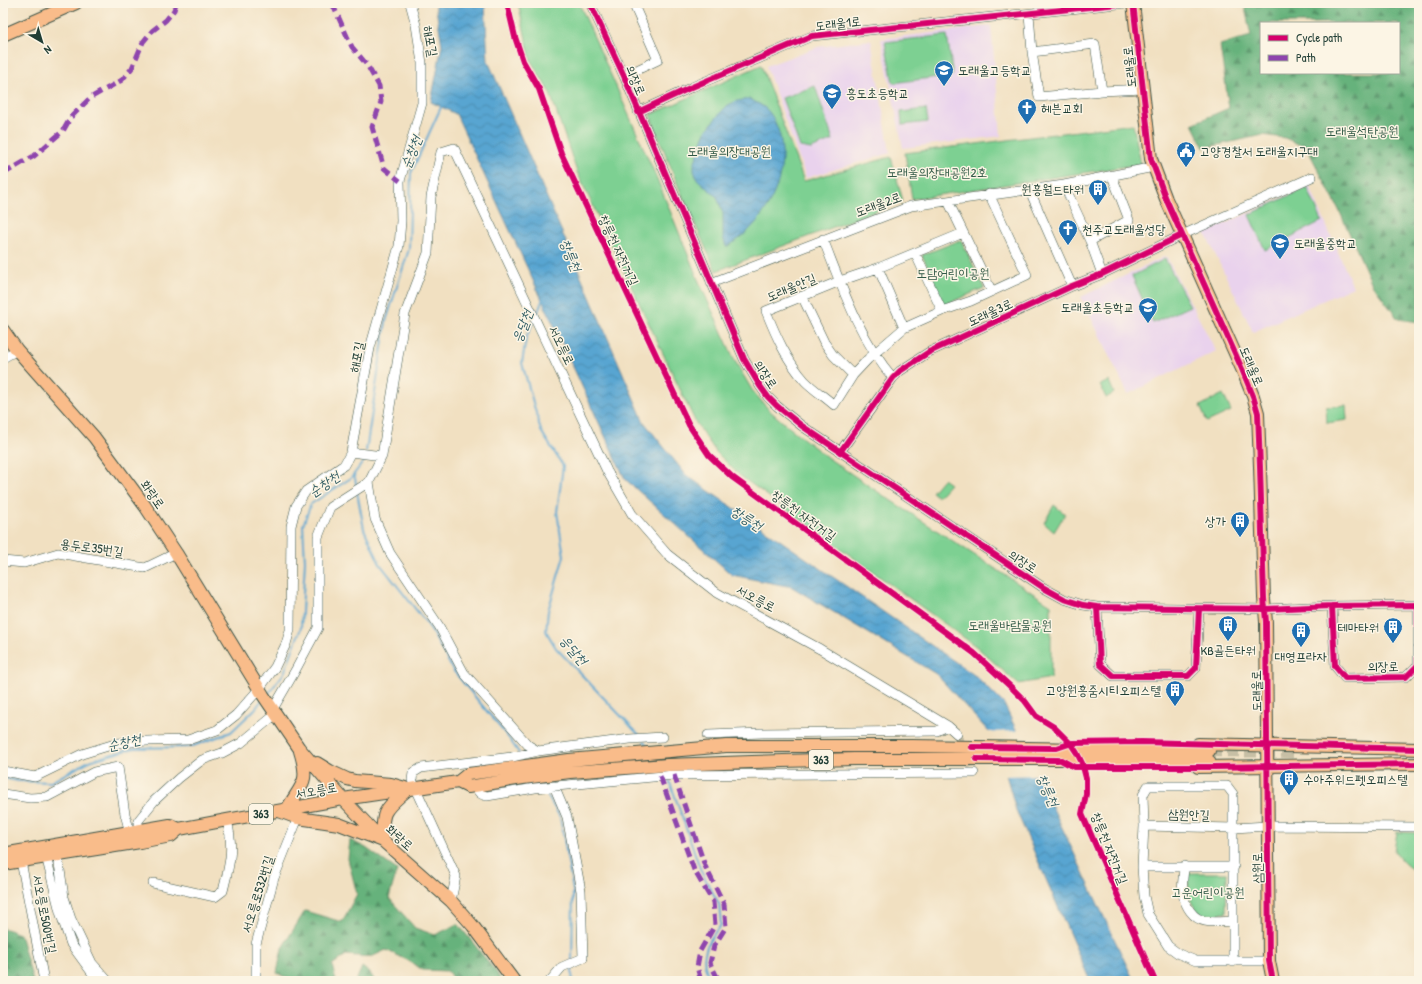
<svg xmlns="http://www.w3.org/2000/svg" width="1422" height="984" font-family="'Patrick Hand','Poor Story',sans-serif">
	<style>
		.built { fill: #e9d2ed }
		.forest { fill: url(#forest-firs); stroke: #427858; fill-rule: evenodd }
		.park { fill: #7dd092; stroke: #4e8663 }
		.water { fill: url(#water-waves); stroke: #3c7182 }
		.pier { fill: #f1e0c1 }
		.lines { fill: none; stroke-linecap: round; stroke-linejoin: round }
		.stream { stroke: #58a5d1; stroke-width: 2 }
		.minor-tunnel { stroke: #c7bfa5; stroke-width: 9; stroke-dasharray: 9 4.5; stroke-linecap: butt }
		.major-tunnel { stroke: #c7bfa5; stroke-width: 12; stroke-dasharray: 12 6; stroke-linecap: butt }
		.minor-casing { stroke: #3e5549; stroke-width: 10 }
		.major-casing { stroke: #3e5549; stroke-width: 14 }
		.minor { stroke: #fff; stroke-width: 9 }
		.major { stroke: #f9bc8a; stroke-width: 12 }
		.quiet { stroke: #8e44ad; stroke-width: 5; stroke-dasharray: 10 5; stroke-linecap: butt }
		.cycleway-casing { stroke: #fcf5e5; stroke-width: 8 }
		.cycleway { stroke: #d6006c; stroke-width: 6 }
		.labels { text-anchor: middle; stroke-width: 3; stroke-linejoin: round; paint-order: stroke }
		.shield { fill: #fcf5e5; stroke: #617469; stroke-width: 1 }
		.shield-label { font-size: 12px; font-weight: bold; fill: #1f3d34 }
		.street-label { font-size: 13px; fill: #1f3d34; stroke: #fcf5e5 }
		.poi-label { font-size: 13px; fill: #1f3d34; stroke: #fcf5e5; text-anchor: start }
		.park-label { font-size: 13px; fill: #325a47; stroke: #fcf5e5 }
		.water-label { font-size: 14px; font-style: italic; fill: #305c63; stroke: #fcf5e5 }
	</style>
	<defs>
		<pattern id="forest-firs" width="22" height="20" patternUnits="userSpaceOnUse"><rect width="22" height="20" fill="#66b27c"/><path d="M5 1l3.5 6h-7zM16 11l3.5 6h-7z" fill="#539266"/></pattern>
		<pattern id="water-waves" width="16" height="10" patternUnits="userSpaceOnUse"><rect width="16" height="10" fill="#58a5d1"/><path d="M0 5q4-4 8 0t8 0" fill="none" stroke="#4888aa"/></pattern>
	</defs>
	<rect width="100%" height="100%" fill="#fcf5e5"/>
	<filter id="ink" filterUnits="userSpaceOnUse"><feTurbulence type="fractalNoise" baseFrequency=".025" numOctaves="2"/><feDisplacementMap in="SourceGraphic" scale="8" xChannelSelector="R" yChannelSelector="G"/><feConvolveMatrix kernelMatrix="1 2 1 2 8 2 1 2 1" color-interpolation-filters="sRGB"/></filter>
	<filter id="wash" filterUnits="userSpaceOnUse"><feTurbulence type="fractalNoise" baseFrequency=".012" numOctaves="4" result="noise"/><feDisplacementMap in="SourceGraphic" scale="16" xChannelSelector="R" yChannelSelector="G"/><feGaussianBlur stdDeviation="0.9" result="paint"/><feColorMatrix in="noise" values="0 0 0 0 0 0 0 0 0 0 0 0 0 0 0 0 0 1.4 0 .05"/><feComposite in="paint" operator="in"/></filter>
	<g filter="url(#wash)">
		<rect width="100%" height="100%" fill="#f1e0c1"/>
		<path class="built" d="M991,26L1001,136L903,148L881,39Z
			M871,40L890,153L806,178L766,66L818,47Z
			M1309,185L1353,287L1253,332L1205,233Z
			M1166,256L1216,351L1128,394L1081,297Z"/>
		<path class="forest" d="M1244,3H1419V322L1398,319L1372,284L1339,210L1307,148L1285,138L1263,135L1204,148L1192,124L1229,108L1220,45L1251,36ZM1261,23H1399V73H1261Z
			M350,840L366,848L397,870L389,898L415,928L435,935L458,924L497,973L501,981H454L448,971L423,970L407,960L386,950L371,957L346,955L332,965L336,981H293L277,973L282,948L305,911L342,922L357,894L348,859Z
			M3,928L20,934L33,981H3Z
			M362,967L370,973L375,981H356Z"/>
		<path class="park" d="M518,3H579L655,174L700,284L735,361L752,390L769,410L785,424L828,458L884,496L1051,605V678L1018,684L977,647L739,475L716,452L696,423L577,172L550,93L531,61Z
			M947,35L953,75L893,83L885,42Z
			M761,65L804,181L891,157L903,201L716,271L679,188L650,115Z
			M815,86L833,140L811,149L800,147L782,98Z
			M926,109L928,122L902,125L901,112Z
			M1133,124L1141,164L912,199L905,153Z
			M1307,187L1322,221L1265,250L1249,215Z
			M961,240L984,288L944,305L922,255Z
			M1165,259L1190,306L1153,323L1132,276Z
			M1109,381L1114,393L1106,398L1100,385Z
			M1223,394L1231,411L1207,422L1200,406Z
			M1346,405L1347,420L1327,423L1326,407Z
			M943,479L950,484L938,497L932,492Z
			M1054,505L1065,514L1054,532L1044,523Z
			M1397,832L1419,833V873C1408,868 1401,861 1394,851Z
			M1188,873H1227L1226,913C1220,913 1210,916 1204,914C1187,908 1189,889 1188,873Z"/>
		<path class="water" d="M435,3H485L488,61L644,422L686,475L977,677L1004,704L1134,981H1090L1016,810L1007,778L989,732L936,674L792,587L732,575L625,479L456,114L431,102L442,45Z
			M750,99C755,102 760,104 764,107C773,114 777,126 780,136C790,178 764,227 726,247L723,237V213L717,197L697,179L694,171V164L706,131L720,113L728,105L737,101Z"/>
		<path class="pier" d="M1019,731L1039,775L1004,776L985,732Z"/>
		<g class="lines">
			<path class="stream" d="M537,315L543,298
				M533,322L526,338L522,363L541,431L563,466L557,512L564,556L548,611L546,631L556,648L640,736
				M366,451L386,321L409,249L411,173L442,105
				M354,474L357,488
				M357,492L364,529L380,564L428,625L453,670L508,737L519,753
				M268,694L284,673L301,628L305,561L303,525L311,504L351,478L364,461L365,456
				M644,741L649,748
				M3,778L19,781L51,782L89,761L134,748L190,747L231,732L255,709L262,700
				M667,778L671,785L701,871L719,904L721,925C706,942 697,961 712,981
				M544,790L560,817L573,890L572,960
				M572,966V975L573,981"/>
		</g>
	</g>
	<g filter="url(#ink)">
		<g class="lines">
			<path class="minor-tunnel" d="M957,734L974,773"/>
			<path class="major-tunnel" d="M1209,751L1294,752"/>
			<defs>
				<path id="minor" d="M590,3L624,76L744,359L760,386L768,397L777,406L802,426L1044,588L1064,599L1083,605L1097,607L1265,609L1332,606L1418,605V665L1406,677L1345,678L1335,666L1332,606
					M1029,14L1032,52L1039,97L1102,91L1143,89
					M1032,52L1095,44L1102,91
					M624,76L658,60L633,3
					M638,112L692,87L812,36L1127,3
					M1064,185L1090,241L1102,274
					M1029,189L1072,286
					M948,201L991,290
					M963,233L878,268L840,281L766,311C776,336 787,361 805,381C814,390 825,397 834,405L853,375L868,359L904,328L942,311L971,301L1027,275L989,194
					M823,239C842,287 859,338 893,378
					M1090,241L1129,220L1112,176
					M915,253L942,311
					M878,268L904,328
					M711,283L911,206L1064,185L1154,167
					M802,296L824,342L833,355L853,375
					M3,358L17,350
					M351,452L382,456
					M840,452L893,378L900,371L929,352L1072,286L1102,274L1182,235L1312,177
					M369,482L375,519L390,553L439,626L464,673L528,745L538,751
					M3,561L24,563L58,553L145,568L176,553
					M1097,607L1100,664L1113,676H1188L1196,668L1199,609
					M273,709L295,671L318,628V537L330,507L369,482L382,456L405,314L428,253L431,197L441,152L454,148L607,471L632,514L667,554L717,593L820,649L948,726L957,734
					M708,735L762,733L937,731L948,726
					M3,771L35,777L82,754L118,743L147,741L188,740L217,730L236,715L259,689L275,667L286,644L290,630L291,526L296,506L306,491L344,465L351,452L370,348L399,246L401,221L400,181L422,103V63L416,25L410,3
					M475,786C478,792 480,795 487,796L535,788L674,775L974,773
					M3,794L30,798L47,797L94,772L118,767L125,814L130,833
					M1144,826L1234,828L1267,826L1419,827
					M138,831V821L154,801L179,778L202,760L222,753L241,743L276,714
					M57,850L64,897L71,919L92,963L108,981
					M45,852L60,912L71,944L98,981
					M20,856L44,981
					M1184,866C1184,875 1181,886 1183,894C1185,906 1193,919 1205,921C1214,923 1225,921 1233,921
					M1142,867H1234
					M153,883L215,897L223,891C230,863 234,849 227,820
					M451,901L456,876L412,780L413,773L421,768L512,757L538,751L630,739L663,737
					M1233,962V794L1227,786H1148L1143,795L1144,826L1142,867L1144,896L1148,914L1168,946L1179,954L1196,961H1269
					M256,981V944L274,878L298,818
					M550,981L562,967L583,958L581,891L567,817L554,786"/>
				<path id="major" d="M1133,3L1151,159L1166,199L1242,369L1253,396L1258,413L1260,467L1264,598L1266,622L1269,961L1273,981
					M3,35L76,3
					M3,330L17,350L94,437L145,506L176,553L263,695L299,748L343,799L383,841L451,901L473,926L514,981
					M1198,744L1419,749
					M317,763L330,771L347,779L355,781L391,784L405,788
					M1198,767L1419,764
					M458,782L468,787L523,778L570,772L667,765L752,762L854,759H1135L1209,761
					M287,809C302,783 310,784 300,751
					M279,811L298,818L339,824L383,841C381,809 385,810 408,789
					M3,854L170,825L179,829
					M3,864L140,842L171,836L179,829L227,820L343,799L458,782L468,774L569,760L726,746H912L1209,751"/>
			</defs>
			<use href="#minor" class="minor-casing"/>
			<use href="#major" class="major-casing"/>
			<use href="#minor" class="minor"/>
			<use href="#major" class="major"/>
			<path class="quiet" d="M332,3L352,47L367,65L379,86L381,102L372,127L384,168L400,181
				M3,174L34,156L63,131L71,117L90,98L122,80L132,68L143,42L152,31L166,20L174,10L176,3
				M674,775L705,866L724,904L726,927L714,946L710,963L719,981
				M660,776L694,870L713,902L715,925L700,951L697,967L701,981"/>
			<defs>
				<path id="cycleway" d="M507,3L515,37L523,61L539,89L561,153L689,425L709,455L732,477L974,653L1012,688L1025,701L1036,716L1054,727L1071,744L1077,753L1082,763L1086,778V794L1082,814L1155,981
					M590,3L624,76L744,359L760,386L768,397L777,406L802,426L1044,588L1064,599L1083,605L1097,607L1265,609L1332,606L1418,605V665L1406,677L1345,678L1335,666L1332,606
					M1133,3L1151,159L1166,199L1242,369L1253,396L1258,413L1260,467L1264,598L1266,622L1269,961L1273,981
					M638,112L692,87L812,36L1127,3
					M840,452L893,378L900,371L929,352L1072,286L1102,274L1182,235
					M1097,607L1100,664L1113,676H1188L1196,668L1199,609
					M972,747L1055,748
					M1057,748L1072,743L1142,742L1419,749
					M976,759L1058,760
					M1061,760L1074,767H1214L1419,764"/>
			</defs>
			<use href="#cycleway" class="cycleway-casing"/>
			<use href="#cycleway" class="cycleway"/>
		</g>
	</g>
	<defs>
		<symbol id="school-pin" viewBox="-11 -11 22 30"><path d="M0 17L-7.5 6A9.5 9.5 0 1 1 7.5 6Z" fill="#1f6fb2" stroke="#fcf5e5"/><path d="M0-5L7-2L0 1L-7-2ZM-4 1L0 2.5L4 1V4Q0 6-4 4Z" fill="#fff"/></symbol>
		<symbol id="church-pin" viewBox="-11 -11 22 30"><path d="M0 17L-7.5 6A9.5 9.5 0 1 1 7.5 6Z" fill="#1f6fb2" stroke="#fcf5e5"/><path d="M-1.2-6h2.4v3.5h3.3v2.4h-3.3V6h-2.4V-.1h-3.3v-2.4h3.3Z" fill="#fff"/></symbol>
		<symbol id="civic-pin" viewBox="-11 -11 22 30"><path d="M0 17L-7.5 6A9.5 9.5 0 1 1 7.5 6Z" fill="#1f6fb2" stroke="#fcf5e5"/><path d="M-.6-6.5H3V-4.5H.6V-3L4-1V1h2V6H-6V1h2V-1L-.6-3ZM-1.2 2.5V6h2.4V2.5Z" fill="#fff"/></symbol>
		<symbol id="building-pin" viewBox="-11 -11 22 30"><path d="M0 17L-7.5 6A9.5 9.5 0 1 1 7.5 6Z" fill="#1f6fb2" stroke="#fcf5e5"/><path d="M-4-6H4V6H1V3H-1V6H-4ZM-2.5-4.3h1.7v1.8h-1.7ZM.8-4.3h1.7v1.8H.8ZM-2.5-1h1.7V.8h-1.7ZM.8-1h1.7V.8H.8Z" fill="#fff"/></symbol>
	</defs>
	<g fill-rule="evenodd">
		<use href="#school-pin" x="933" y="59" width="22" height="30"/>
		<use href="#school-pin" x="821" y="82" width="22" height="30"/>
		<use href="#church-pin" x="1016" y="97" width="22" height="30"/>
		<use href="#civic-pin" x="1175" y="140" width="22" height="30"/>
		<use href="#building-pin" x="1087" y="178" width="22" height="30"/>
		<use href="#church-pin" x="1057" y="218" width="22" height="30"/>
		<use href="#school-pin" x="1269" y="232" width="22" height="30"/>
		<use href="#school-pin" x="1137" y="296" width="22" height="30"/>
		<use href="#building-pin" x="1229" y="510" width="22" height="30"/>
		<use href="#building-pin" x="1217" y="614" width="22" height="30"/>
		<use href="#building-pin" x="1382" y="616" width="22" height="30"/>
		<use href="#building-pin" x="1290" y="620" width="22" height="30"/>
		<use href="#building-pin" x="1164" y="679" width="22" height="30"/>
		<use href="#building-pin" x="1278" y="768" width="22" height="30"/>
	</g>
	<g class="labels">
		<g class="shield">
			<rect x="809" y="750" width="24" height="20" rx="3"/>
			<rect x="249" y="804" width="24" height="20" rx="3"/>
		</g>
		<g class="shield-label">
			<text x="821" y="764">363</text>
			<text x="261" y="818">363</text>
		</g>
		<g class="street-label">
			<text transform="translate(838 23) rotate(-7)" y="5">도래울1로</text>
			<text transform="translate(431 41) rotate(80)" y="5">해포길</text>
			<text transform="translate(1129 67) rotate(-96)" y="5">도래울로</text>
			<text transform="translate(636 80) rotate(67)" y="5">의장로</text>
			<text transform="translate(878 204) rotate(-20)" y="5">도래울2로</text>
			<text transform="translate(619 250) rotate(65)" y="5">창릉천 자전거길</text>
			<text transform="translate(791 287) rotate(-23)" y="5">도래울안길</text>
			<text transform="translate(990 312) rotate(-25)" y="5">도래울3로</text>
			<text transform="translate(562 345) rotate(64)" y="5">서오릉로</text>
			<text transform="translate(356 357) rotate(-79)" y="5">해포길</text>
			<text transform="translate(1252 366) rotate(67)" y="5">도래울로</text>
			<text transform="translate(766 374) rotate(56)" y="5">의장로</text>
			<text transform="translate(153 494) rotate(55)" y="5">화랑로</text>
			<text transform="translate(804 515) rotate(36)" y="5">창릉천 자전거길</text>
			<text transform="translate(92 547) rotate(8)" y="5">용두로35번길</text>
			<text transform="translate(1023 561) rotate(33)" y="5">의장로</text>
			<text transform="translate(756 598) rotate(28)" y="5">서오릉로</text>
			<text transform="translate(1383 666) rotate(-1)" y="5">의장로</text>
			<text transform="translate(1256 691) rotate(-91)" y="5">도래울로</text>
			<text transform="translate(316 790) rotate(-10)" y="5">서오릉로</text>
			<text transform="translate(1189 814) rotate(2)" y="5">삼원안길</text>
			<text transform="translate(400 837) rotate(42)" y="5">화랑로</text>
			<text transform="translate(1110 848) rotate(68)" y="5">창릉천 자전거길</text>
			<text transform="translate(1257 868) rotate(-91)" y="5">삼원로</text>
			<text transform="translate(257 894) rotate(-73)" y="5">서오릉로532번길</text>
			<text transform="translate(45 914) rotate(79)" y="5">서오릉로500번길</text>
		</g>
		<g class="poi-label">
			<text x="958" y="75">도래울고등학교</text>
			<text x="846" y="98">흥도초등학교</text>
			<text x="1041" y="113">헤븐교회</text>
			<text x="1200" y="156">고양경찰서 도래울지구대</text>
			<text x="1084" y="194" text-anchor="end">원흥월드타워</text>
			<text x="1082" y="234">천주교도래울성당</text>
			<text x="1294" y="248">도래울중학교</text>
			<text x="1134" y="312" text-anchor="end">도래울초등학교</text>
			<text x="1226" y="526" text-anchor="end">상가</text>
			<text x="1379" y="632" text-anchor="end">테마타워</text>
			<text x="1228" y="655" text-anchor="middle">KB골든타워</text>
			<text x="1301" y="661" text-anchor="middle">대영프라자</text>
			<text x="1161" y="695" text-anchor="end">고양원흥줌시티오피스텔</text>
			<text x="1303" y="784">수아주위드펫오피스텔</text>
		</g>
		<g class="park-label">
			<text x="1362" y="136">도래울석탄공원</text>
			<text x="729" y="156">도래울의장대공원</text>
			<text x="937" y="177">도래울의장대공원2호</text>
			<text x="953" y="278">도담어린이공원</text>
			<text x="1010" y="630">도래울바람물공원</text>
			<text x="1208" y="897">고운어린이공원</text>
		</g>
		<g class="water-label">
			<text transform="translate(411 152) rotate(-68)" y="5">순창천</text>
			<text transform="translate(571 255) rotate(68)" y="5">창릉천</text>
			<text transform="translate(522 326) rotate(-69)" y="5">응달천</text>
			<text transform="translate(324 484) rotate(-34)" y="5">순창천</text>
			<text transform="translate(747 518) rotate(33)" y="5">창릉천</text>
			<text transform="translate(574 650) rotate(50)" y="5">응달천</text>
			<text transform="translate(124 742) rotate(-12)" y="5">순창천</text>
			<text transform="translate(1048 790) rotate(66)" y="5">창릉천</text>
		</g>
	</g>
	<rect width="1422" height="984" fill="none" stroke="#fcf5e5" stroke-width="16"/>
	<rect x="1260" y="22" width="140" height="52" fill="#fcf5e5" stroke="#a4ab9e"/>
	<rect x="1268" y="35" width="20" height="6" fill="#d6006c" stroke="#a4ab9e"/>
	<text x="1296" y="42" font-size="12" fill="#1f3d34">Cycle path</text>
	<rect x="1268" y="55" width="20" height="6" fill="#8e44ad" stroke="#a4ab9e"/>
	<text x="1296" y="62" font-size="12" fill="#1f3d34">Path</text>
	<g transform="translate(42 42) rotate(142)" stroke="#fcf5e5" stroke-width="3" paint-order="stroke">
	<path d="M0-3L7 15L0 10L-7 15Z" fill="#1f3d34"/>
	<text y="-6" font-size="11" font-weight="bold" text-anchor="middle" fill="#1f3d34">N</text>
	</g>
</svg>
